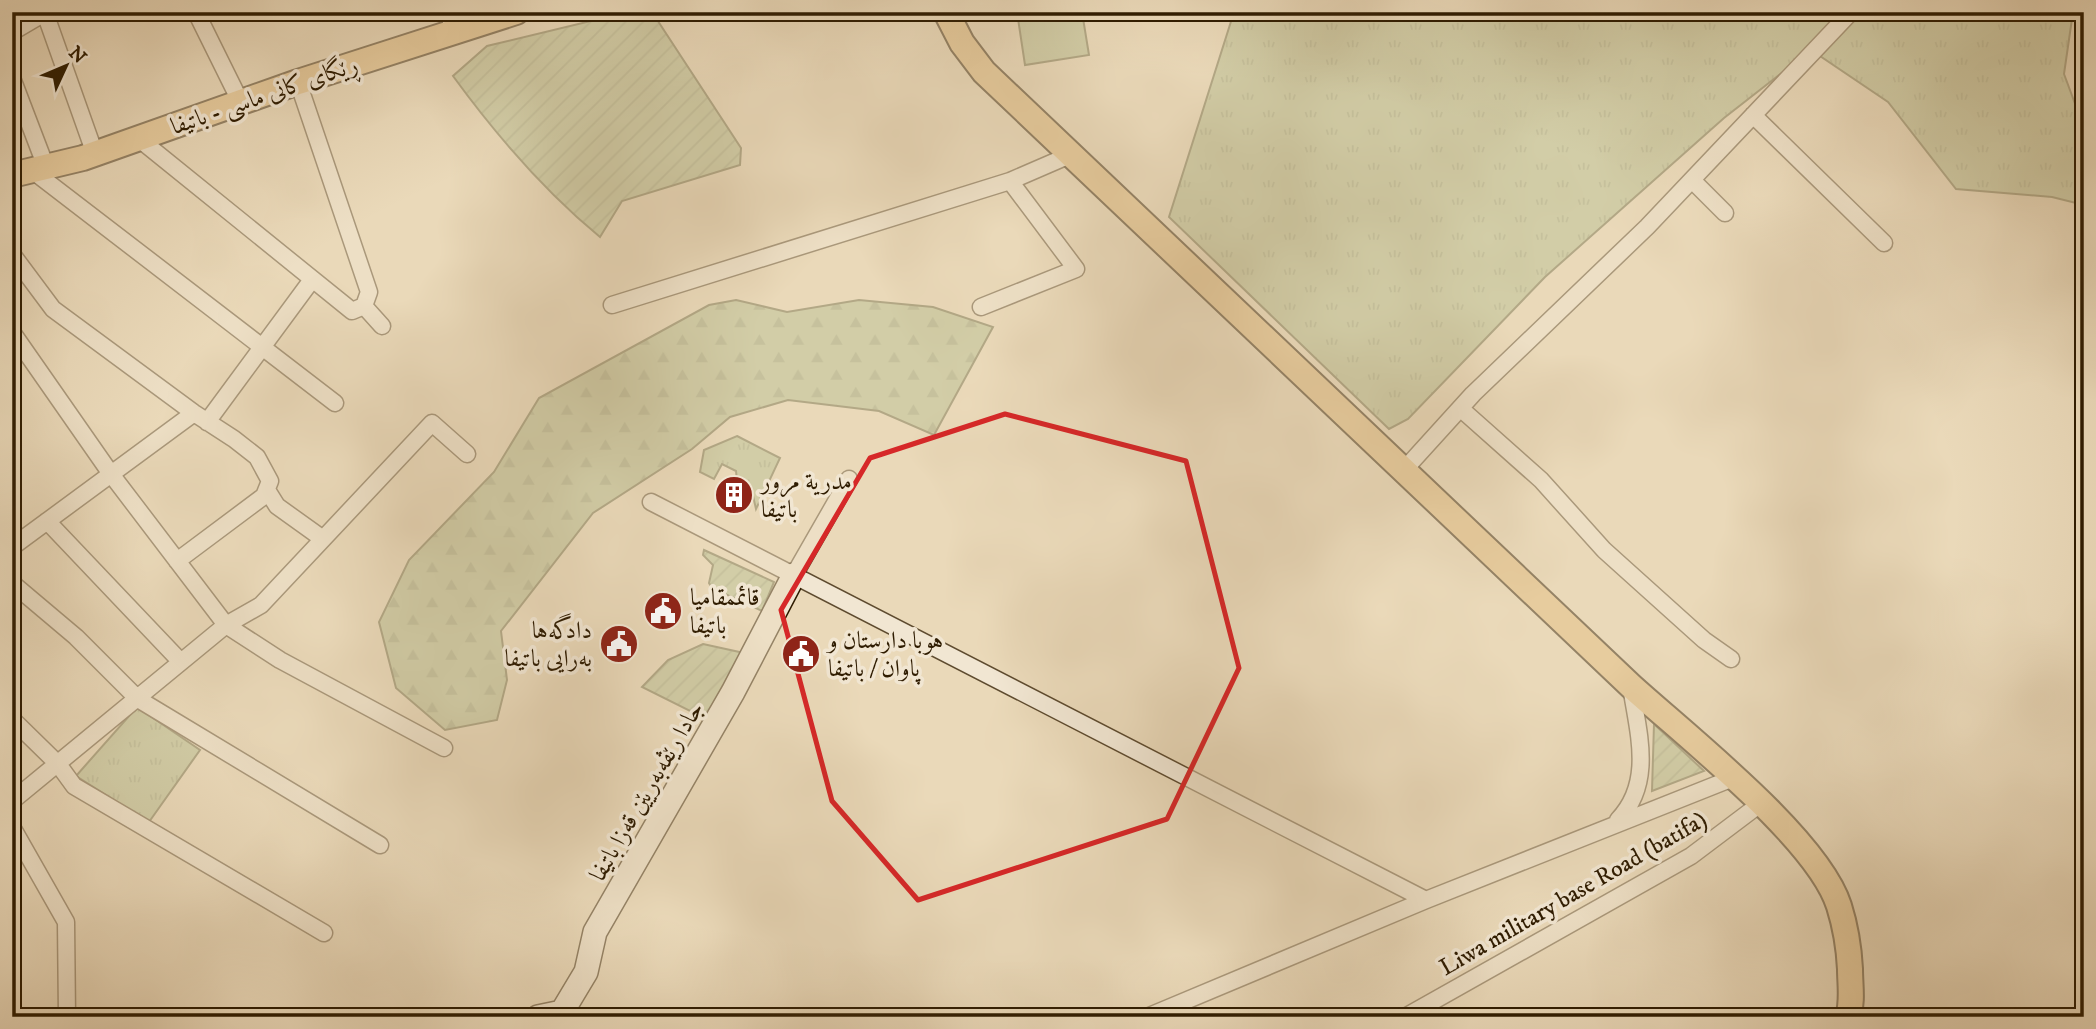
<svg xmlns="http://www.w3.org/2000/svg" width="2096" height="1029" font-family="'IM FELL DW Pica',Amiri,serif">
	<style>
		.grass { fill: url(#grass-tufts); stroke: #726e48; stroke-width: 2 }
		.forest { fill: url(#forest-firs); stroke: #726e48; stroke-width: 2 }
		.garden { fill: url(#garden-furrows); stroke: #726e48; stroke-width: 2 }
		.pitch { fill: #b5bf90; stroke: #726e48; stroke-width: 2 }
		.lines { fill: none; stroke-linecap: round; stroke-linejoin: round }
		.street-casing { stroke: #5e4b2f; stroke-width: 19 }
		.secondary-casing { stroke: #2f1c01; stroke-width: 26 }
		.primary-casing { stroke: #2f1c01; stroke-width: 28 }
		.street { stroke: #f1e6d2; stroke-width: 16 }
		.secondary { stroke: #f1e6d2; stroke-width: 23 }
		.primary { stroke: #e5bc7c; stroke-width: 24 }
		.marked { fill: none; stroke: #d62828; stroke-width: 5; stroke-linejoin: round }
		.labels { text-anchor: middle; stroke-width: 7; stroke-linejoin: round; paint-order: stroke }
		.street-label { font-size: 24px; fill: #2f1c01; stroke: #f1e6d2 }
		.poi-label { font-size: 24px; fill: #2f1c01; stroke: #f1e6d2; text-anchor: start }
	</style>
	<defs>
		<pattern id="grass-tufts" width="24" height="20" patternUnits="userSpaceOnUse" patternTransform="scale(1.75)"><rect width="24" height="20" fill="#b5bf90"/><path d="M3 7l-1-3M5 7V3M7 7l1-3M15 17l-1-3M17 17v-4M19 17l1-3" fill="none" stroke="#9ca47a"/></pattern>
		<pattern id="forest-firs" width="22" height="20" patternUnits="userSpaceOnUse" patternTransform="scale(1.75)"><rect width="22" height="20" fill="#b5bf90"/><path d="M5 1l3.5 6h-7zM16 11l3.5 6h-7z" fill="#9ca47a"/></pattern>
		<pattern id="garden-furrows" width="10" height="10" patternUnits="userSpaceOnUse" patternTransform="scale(1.75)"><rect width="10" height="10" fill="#b5bf90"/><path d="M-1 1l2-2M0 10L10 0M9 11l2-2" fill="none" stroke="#9ca47a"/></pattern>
	</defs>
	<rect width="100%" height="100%" fill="#ead9b9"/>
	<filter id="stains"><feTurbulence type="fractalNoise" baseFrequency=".00286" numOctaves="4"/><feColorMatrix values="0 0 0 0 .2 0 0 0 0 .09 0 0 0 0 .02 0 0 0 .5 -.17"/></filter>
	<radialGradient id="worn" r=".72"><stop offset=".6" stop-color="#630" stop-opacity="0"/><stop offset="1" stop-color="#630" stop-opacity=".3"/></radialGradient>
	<path class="grass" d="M1234,12H2073L2064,74L2084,128V205L2052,197L1956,189L1888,102L1811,50L1724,118L1545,277L1408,419L1389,429L1169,217Z
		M737,436L780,458L756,509L751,487L738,490L736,471L722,464L714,479L700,472L704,450Z
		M137,707L200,750L149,822L76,776Z"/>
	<path class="forest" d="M736,300L787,312L859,300L933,307L993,327L934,435L879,411L788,400L730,417L692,449L593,513L501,631L507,680L497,720L445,730L396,688L379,622L409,560L494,472L539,398L709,305Z"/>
	<path class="garden" d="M628,12H652L741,148L740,165L622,201L600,237C543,190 496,135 453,76L487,46Z
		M704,550L774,582L762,611L712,588L709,583L713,565L703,555Z
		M703,644L744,653L710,721L642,687L668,660Z
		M1654,724L1704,771L1652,791Z"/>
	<path class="pitch" d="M1017,12H1082L1089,55L1025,65Z"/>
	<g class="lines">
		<defs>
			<path id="street" d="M196,12L241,103
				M451,12V33
				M45,13L95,154
				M12,32L46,12
				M12,78L46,167
				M1753,115L1884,243
				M138,138L352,311L364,306L369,292L298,82
				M33,171L335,403
				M1692,180L1725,213
				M12,254L53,309L194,413L234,439L257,457L270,481L264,496L177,561
				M612,305L1010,181L1070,155
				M364,306L382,326
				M981,307L1076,269L1010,181
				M12,332L111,474L226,625L280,660L444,748
				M1460,408L1541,480L1604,550L1704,640L1731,659
				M207,422L311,281
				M1404,470L1473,394L1647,227L1851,12
				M267,490L277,506L323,539
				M651,502L1426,900
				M47,521L181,662
				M12,547L194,413
				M794,575L849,479
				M12,583L76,637L138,699L380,845
				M12,719L58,764L74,786L324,933
				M12,801L226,625L261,605L432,423L467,454
				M1618,820C1654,782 1638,733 1631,686
				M12,827L66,922L67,1017
				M1147,1017L1426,900L1733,778
				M1405,1017L1691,856L1760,804"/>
			<path id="secondary" d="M538,1017L562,1012L586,972L595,932L733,692L794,575"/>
			<path id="primary" d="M946,12L962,43L984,72L1631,686C1686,736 1818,839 1839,906C1845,925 1849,949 1850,969C1850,985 1853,1001 1848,1017
				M12,175L83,158L298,82L516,12"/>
		</defs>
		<use href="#street" class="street-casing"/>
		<use href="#secondary" class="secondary-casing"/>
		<use href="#primary" class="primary-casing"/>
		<use href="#street" class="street"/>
		<use href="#secondary" class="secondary"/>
		<use href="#primary" class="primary"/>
	</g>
	<path d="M0 0H2096V1029H0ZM1005,414L1186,461L1239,668L1167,819L918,900L832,801L781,610L870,458Z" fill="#ead9b9" fill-opacity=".55" fill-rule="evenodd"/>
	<path class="marked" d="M1005,414L1186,461L1239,668L1167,819L918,900L832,801L781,610L870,458Z"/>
	<defs>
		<symbol id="building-disc" viewBox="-11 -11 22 22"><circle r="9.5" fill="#8f2418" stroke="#f1e6d2"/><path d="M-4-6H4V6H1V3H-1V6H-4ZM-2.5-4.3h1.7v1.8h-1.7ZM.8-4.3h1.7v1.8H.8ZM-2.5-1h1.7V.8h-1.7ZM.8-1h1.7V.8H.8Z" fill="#fff"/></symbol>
		<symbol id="civic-disc" viewBox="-11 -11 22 22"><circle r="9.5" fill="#8f2418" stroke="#f1e6d2"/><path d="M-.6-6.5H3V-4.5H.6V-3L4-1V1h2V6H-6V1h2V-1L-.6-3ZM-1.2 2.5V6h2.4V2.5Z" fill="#fff"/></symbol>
	</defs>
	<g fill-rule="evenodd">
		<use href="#building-disc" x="712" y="473" width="44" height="44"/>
		<use href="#civic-disc" x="641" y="589" width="44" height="44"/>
		<use href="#civic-disc" x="597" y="622" width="44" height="44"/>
		<use href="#civic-disc" x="779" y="632" width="44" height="44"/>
	</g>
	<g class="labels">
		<g class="street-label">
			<text transform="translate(264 95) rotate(-19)" y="8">ڕێگای کانی ماسی - باتيفا</text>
			<text transform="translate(646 791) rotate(-60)" y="8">جادا رێڤه‌به‌ريێن قه‌زا باتيفا</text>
			<text transform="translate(1573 893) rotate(-30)" y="8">Liwa military base Road (batifa)</text>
		</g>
		<g class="poi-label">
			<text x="761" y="489">مدرية مرور<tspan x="761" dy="28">باتيفا</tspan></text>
			<text x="690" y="605">قائممقاميا<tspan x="690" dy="28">باتيفا</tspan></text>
			<text x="592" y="638" text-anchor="end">دادگه‌ها<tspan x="592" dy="28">به‌رايى باتيفا</tspan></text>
			<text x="828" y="648">هوبا دارستان و<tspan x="828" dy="28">پاوان / باتيفا</tspan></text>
		</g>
	</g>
	<rect width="2096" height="1029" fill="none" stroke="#ead9b9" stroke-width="42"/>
	<rect x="14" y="14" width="2068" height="1001" fill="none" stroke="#2f1c01" stroke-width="3.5"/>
	<rect x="21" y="21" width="2054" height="987" fill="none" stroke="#2f1c01" stroke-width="2"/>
	<g transform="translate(66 66) rotate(46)" stroke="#f1e6d2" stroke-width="5" paint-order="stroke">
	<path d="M0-5L12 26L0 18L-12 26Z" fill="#2f1c01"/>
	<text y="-10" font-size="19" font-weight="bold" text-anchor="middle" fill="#2f1c01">N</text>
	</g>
	<rect width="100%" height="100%" filter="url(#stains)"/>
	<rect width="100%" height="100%" fill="url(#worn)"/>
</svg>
